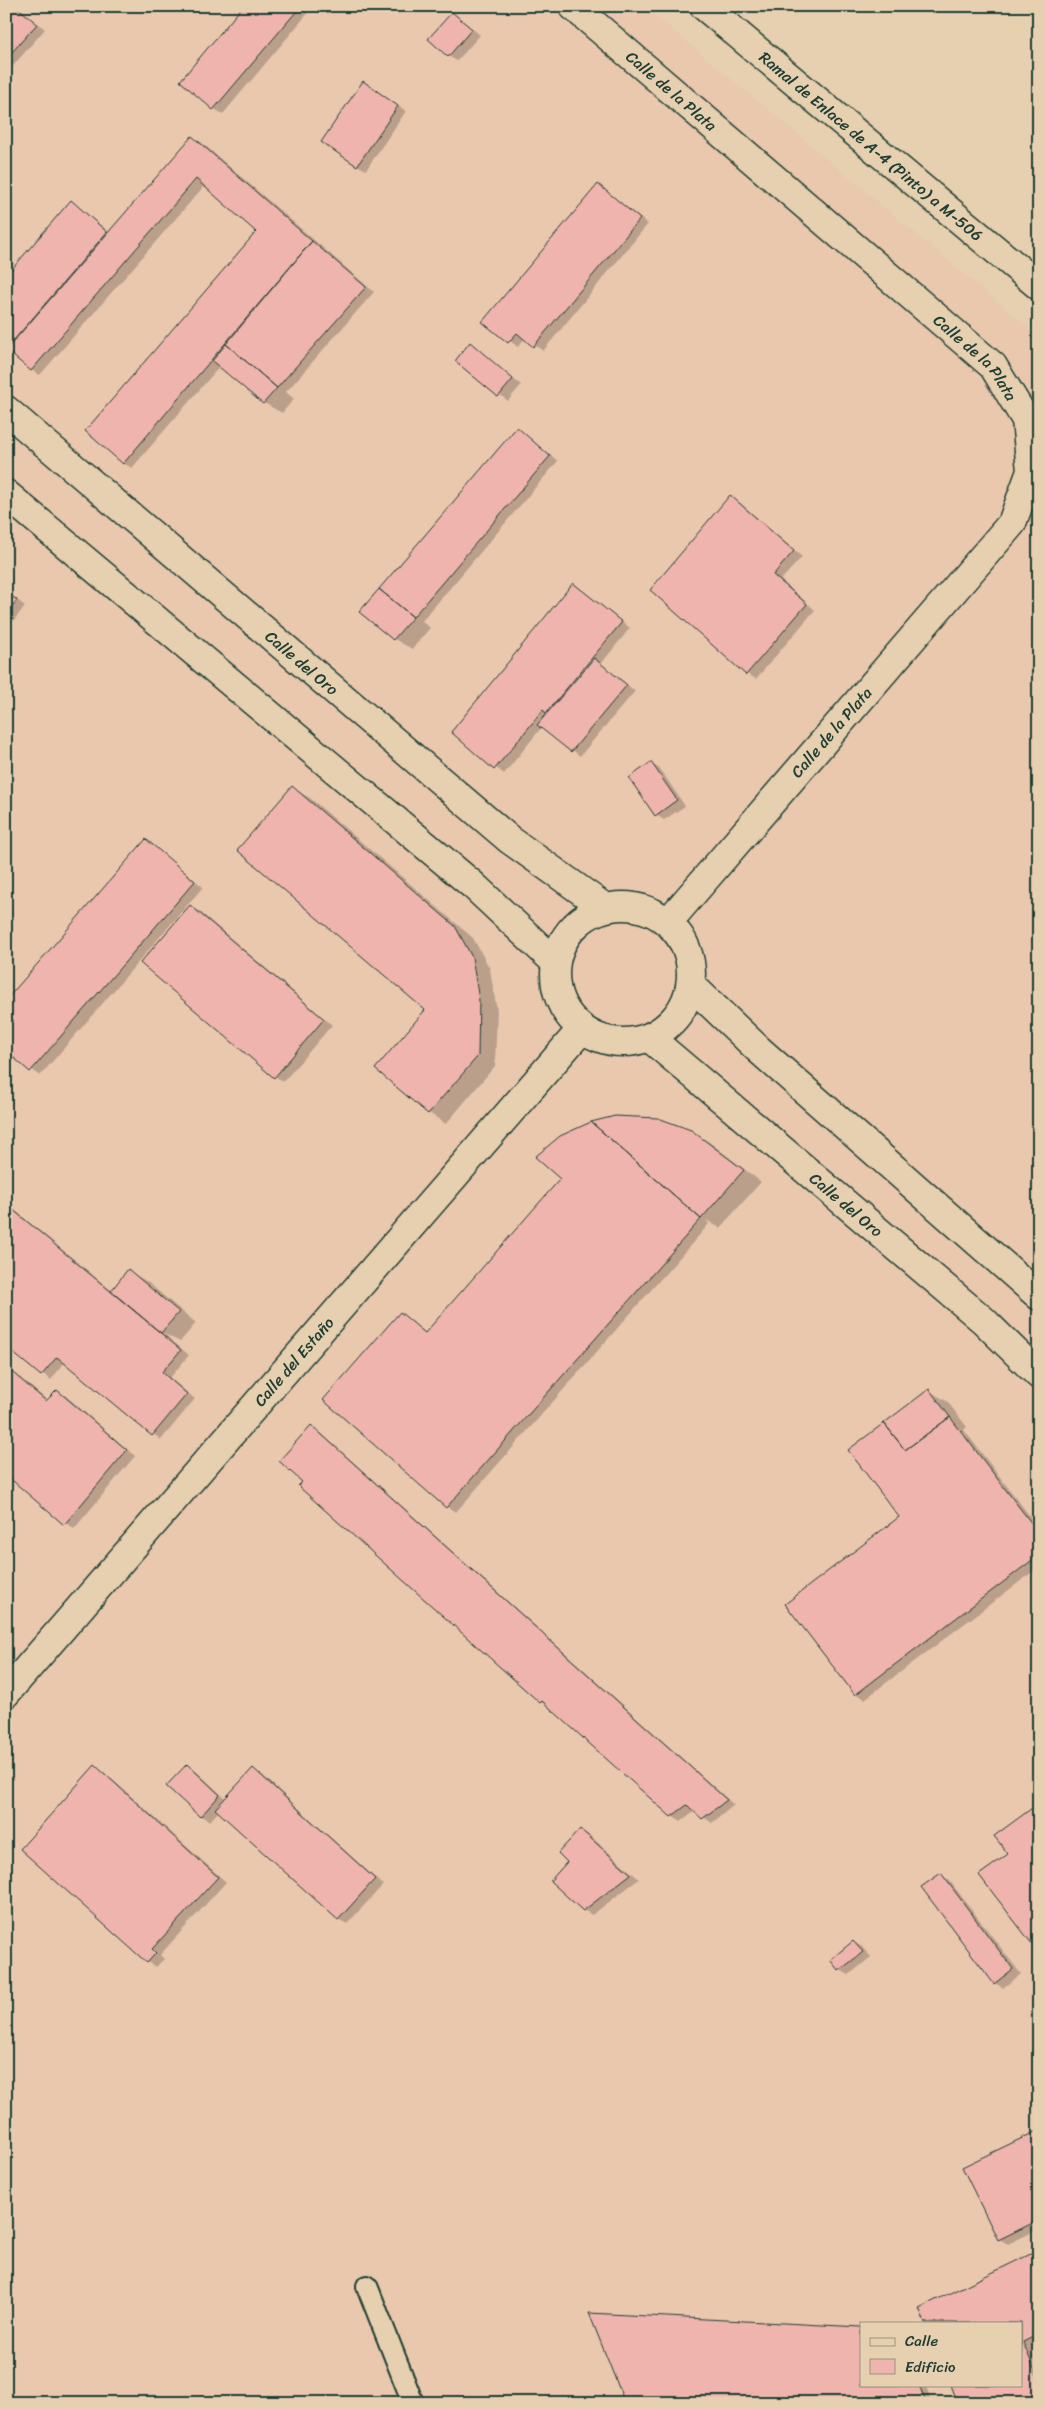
<svg xmlns="http://www.w3.org/2000/svg" width="1045" height="2409" font-family="Sriracha,sans-serif">
	<style>
		.built { fill: #e9c8ae; fill-rule: evenodd }
		.shadow { fill: #0003 }
		.building { fill: #efb4ad; stroke: #1f3d34 }
		.lines { fill: none; stroke-linecap: round; stroke-linejoin: round }
		.lane-casing { stroke: #1f3d34; stroke-width: 24 }
		.street-casing { stroke: #1f3d34; stroke-width: 31 }
		.secondary-casing { stroke: #1f3d34; stroke-width: 31 }
		.lane { stroke: #e6d0af; stroke-width: 20 }
		.street { stroke: #e6d0af; stroke-width: 28 }
		.secondary { stroke: #e6d0af; stroke-width: 28 }
		.labels { text-anchor: middle; stroke-width: 4; stroke-linejoin: round; paint-order: stroke }
		.street-label { font-size: 16px; fill: #1f3d34; stroke: #e6d0af }
	</style>
	<rect width="100%" height="100%" fill="#e6d0af"/>
	<filter id="ink" filterUnits="userSpaceOnUse"><feTurbulence type="fractalNoise" baseFrequency=".02" numOctaves="2"/><feDisplacementMap in="SourceGraphic" scale="10" xChannelSelector="R" yChannelSelector="G"/><feConvolveMatrix kernelMatrix="1 2 1 2 8 2 1 2 1" color-interpolation-filters="sRGB"/></filter>
	<g filter="url(#ink)">
		<path class="built" d="M6,6H644L1039,337V2403H6ZM861,2323H1021V2385H861Z"/>
		<path class="shadow" d="M6,6H17L45,29L6,74Z
			M245,6H314L223,114L214,109Z
			M453,13L480,35L457,61L448,56Z
			M372,88L406,111L366,170L357,165Z
			M192,137L201,142L374,292L286,392L294,399L282,413L264,403L220,366L132,468L123,463L258,232L205,185L40,375L31,370L16,340L6,332L71,202L109,232Z
			M598,185L648,224L543,351L525,338L518,347L484,322Z
			M470,344L521,385L508,401L456,361Z
			M517,429L558,461L422,621L430,628L412,649L394,639Z
			M730,497L739,502L802,557L781,580L815,610L756,679L747,674L652,590Z
			M573,585L630,628L601,664L635,691L580,756L542,727L504,774L452,732Z
			M6,591L25,606L12,623L6,619Z
			M651,764L660,769L685,806L664,820L656,815Z
			M292,788L310,798L473,938L490,969L497,1011L495,1066L446,1124L429,1113L377,1069L426,1010Z
			M146,840L203,887L40,1076L6,1049Z
			M191,906L199,911L332,1025L283,1082L275,1076Z
			M690,1131L709,1142L761,1182L720,1228L706,1220L709,1224L456,1512L447,1507L324,1400L400,1313L426,1333Z
			M6,1203L112,1291L128,1271L146,1281L196,1323L180,1342L164,1334L189,1355L170,1378L195,1399L161,1440L65,1362L51,1380L6,1345Z
			M6,1366L48,1401L57,1391L66,1396L135,1456L74,1529L6,1473Z
			M929,1391L947,1401L967,1427L964,1430L1039,1528V1567L865,1699L856,1694L900,1517Z
			M311,1427L320,1432L734,1805L712,1823L695,1811L681,1822L672,1816L550,1706L540,1702L304,1482Z
			M187,1766L196,1771L226,1799L253,1770L262,1775L383,1885L347,1924L338,1919L219,1811L210,1821L201,1816Z
			M95,1767L104,1772L226,1882L160,1955L164,1959L156,1967L147,1962Z
			M581,1830L589,1835L639,1879L592,1915L584,1910L569,1862Z
			M941,1875L949,1880L1021,1974L1003,1988L995,1983Z
			M854,1942L862,1947L871,1957L849,1975L840,1970L832,1960Z
			M1039,2131V2229L1008,2244L999,2239Z
			M1039,2251V2343L1031,2347L1039,2366V2403L1021,2385V2323Z
			M591,2315L861,2328V2385H925L932,2403H626Z"/>
		<path class="building" d="M6,6H16L37,24L6,59Z
			M243,6H301L213,110L180,81Z
			M452,12L472,29L448,57L428,39Z
			M363,81L398,106L357,166L321,142Z
			M192,136L312,241L123,464L85,431L256,232L196,179L31,371L6,350Z
			M598,184L640,219L533,347L517,333L508,343L482,322Z
			M71,200L107,232L14,340L6,333V276Z
			M312,241L366,287L277,388L226,344Z
			M470,342L513,379L498,397L455,361Z
			M226,344L277,388L263,404L212,361Z
			M517,427L550,456L413,617L379,589Z
			M730,495L794,551L773,575L807,604L746,675L650,590Z
			M573,583L622,622L546,713L543,710L494,770L451,732Z
			M379,589L413,617L393,640L359,612Z
			M6,592L17,600L6,614Z
			M594,658L627,685L571,752L537,725Z
			M651,762L677,800L655,816L629,778Z
			M292,786L455,926L472,957L479,1000L478,1056L428,1114L375,1069L425,1010L237,850Z
			M146,839L195,881L30,1072L6,1051V1000Z
			M190,905L324,1019L274,1078L140,963Z
			M615,1116L658,1118L691,1130L744,1170L701,1219L591,1122Z
			M591,1122L701,1219L446,1508L323,1400L400,1312L425,1333L560,1179L535,1157L560,1136Z
			M6,1204L181,1350L162,1372L187,1394L152,1436L57,1357L41,1376L6,1347Z
			M128,1269L179,1312L161,1333L111,1291Z
			M6,1367L46,1401L57,1390L127,1450L64,1525L6,1475Z
			M929,1389L950,1417L905,1450L884,1423Z
			M950,1417L1039,1533V1555L855,1695L785,1604L899,1517L848,1450L884,1423L905,1450Z
			M311,1425L727,1800L702,1819L687,1805L671,1817L542,1701L540,1703L298,1486L302,1482L279,1461Z
			M187,1764L220,1795L200,1817L166,1786Z
			M95,1765L218,1877L152,1949L156,1953L147,1963L20,1849Z
			M253,1768L375,1879L338,1920L215,1809Z
			M1039,1803V1953L979,1875L1008,1854L994,1836Z
			M580,1829L631,1874L583,1911L550,1881L567,1862L558,1853Z
			M941,1873L1013,1969L994,1984L921,1887Z
			M853,1941L863,1952L839,1971L830,1960Z
			M1039,2130V2220L998,2240L962,2167Z
			M1039,2250V2334L1023,2342L1039,2381V2403H957L950,2385H1021V2323H925L919,2308Z
			M589,2313L861,2327V2385H919L926,2403H625Z"/>
		<g class="lines">
			<defs>
				<path id="lane" d="M367,2286L413,2403"/>
				<g id="street">
					<path id="s1" d="M573,6L993,366L1026,420L1031,471L1012,523L669,921"/>
					<path id="s2" d="M6,410L510,840L604,907"/>
					<path d="M6,494L474,886L554,961"/>
					<circle cx="623" cy="974" r="68"/>
					<path d="M692,986L758,1049L1039,1296"/>
					<path id="s3" d="M651,1039L983,1320L1039,1375"/>
					<path id="s4" d="M6,1693L581,1030"/>
				</g>
				<g id="secondary">
					<path id="s5" d="M704,6L1039,286"/>
				</g>
			</defs>
			<use href="#lane" class="lane-casing"/>
			<use href="#street" class="street-casing"/>
			<use href="#secondary" class="secondary-casing"/>
			<use href="#lane" class="lane"/>
			<use href="#street" class="street"/>
			<use href="#secondary" class="secondary"/>
		</g>
	</g>
	<g class="labels">
		<g class="street-label">
			<text dy="6" stroke="none"><textPath href="#s1" startOffset="130">Calle de la Plata</textPath></text>
			<text dy="6" stroke="none"><textPath href="#s5" startOffset="218">Ramal de Enlace de A-4 (Pinto) a M-506</textPath></text>
			<text dy="6" stroke="none"><textPath href="#s1" startOffset="535">Calle de la Plata</textPath></text>
			<text dy="6" stroke="none"><textPath href="#s2" startOffset="389">Calle del Oro</textPath></text>
			<text transform="translate(831 732) rotate(-49)" y="6">Calle de la Plata</text>
			<text dy="6" stroke="none"><textPath href="#s3" startOffset="256">Calle del Oro</textPath></text>
			<text dy="6" stroke="none"><textPath href="#s4" startOffset="439">Calle del Estaño</textPath></text>
		</g>
	</g>
	<rect width="1045" height="2409" fill="none" stroke="#e6d0af" stroke-width="25"/>
	<rect x="12" y="12" width="1020" height="2384" fill="none" stroke="#1f3d34" stroke-width="2" filter="url(#ink)"/>
	<rect x="860" y="2322" width="162" height="65" fill="#e6d0af" stroke="#96957e"/>
	<rect x="870" y="2338" width="25" height="8" fill="#e6d0af" stroke="#96957e"/>
	<text x="905" y="2346" font-size="15" fill="#1f3d34">Calle</text>
	<rect x="870" y="2359" width="25" height="15" fill="#efb4ad" stroke="#96957e"/>
	<text x="905" y="2372" font-size="15" fill="#1f3d34">Edificio</text>
</svg>
